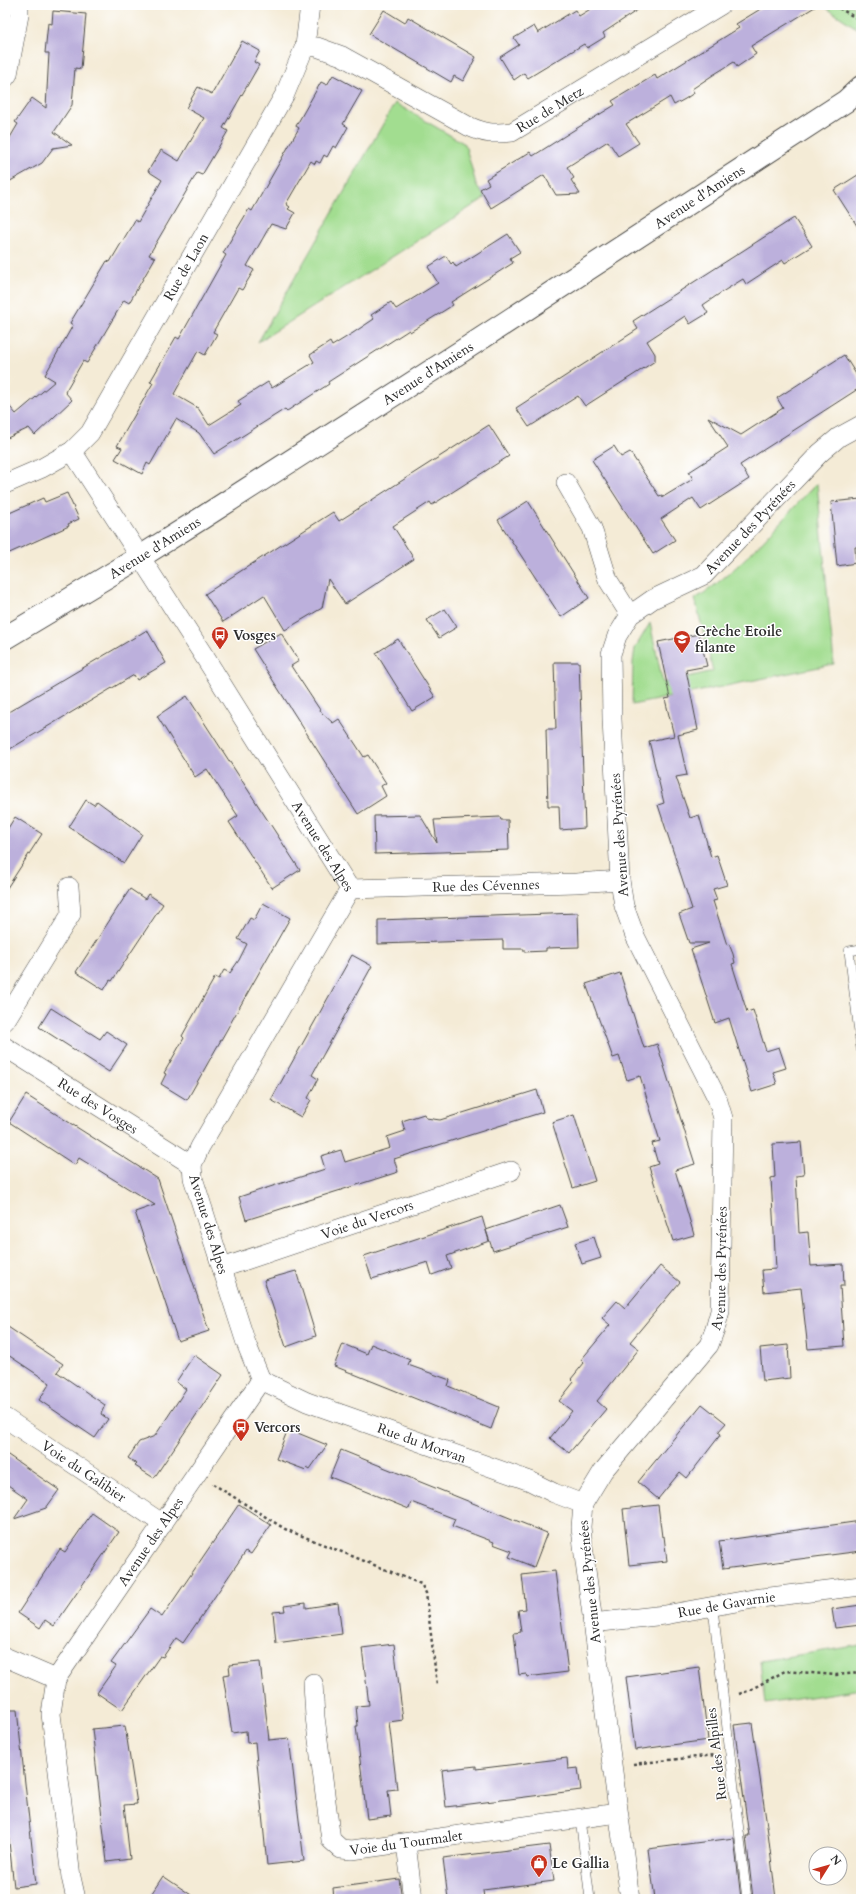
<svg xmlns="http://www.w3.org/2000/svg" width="866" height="1904" font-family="Cardo,serif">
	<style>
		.green { fill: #a2dd90; stroke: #66845e }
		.building { fill: #bcb0dc }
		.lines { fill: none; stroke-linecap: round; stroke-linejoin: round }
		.service-casing { stroke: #494845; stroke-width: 10 }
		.minor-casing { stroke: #494845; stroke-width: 20 }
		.secondary-casing { stroke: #494845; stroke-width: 24 }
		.path { stroke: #494845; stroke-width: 2.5; stroke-dasharray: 3 3; stroke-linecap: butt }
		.service { stroke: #fff; stroke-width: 9 }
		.minor { stroke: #fff; stroke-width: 19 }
		.secondary { stroke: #fff; stroke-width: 22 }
		.labels { text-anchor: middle; stroke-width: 3; stroke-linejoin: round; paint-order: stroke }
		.street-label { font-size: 14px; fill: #2b2b2b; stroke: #fff }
		.poi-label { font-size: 14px; font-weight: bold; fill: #2b2b2b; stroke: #fff; text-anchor: start }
	</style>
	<rect width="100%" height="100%" fill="#fff"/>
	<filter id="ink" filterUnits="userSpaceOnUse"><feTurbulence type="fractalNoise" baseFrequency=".025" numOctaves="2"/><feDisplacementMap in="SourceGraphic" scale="8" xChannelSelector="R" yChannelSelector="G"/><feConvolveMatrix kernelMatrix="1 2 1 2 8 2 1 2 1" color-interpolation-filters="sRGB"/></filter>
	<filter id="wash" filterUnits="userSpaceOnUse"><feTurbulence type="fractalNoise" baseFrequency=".012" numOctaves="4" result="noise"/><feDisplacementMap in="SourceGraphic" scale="16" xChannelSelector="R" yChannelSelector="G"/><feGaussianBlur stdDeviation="0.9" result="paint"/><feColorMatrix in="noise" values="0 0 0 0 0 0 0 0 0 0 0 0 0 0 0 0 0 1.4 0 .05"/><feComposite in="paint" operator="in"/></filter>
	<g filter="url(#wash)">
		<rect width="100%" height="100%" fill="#f4ebd6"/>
		<path class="green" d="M822,5H851L861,12V31Z
			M395,103L465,144L476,184L485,198L258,342Z
			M817,483L834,664L632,705L633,662L635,648L650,623L663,683L713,671L695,599C742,569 778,523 817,483Z
			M861,1645V1689L765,1704L760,1661Z"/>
		<g id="blocks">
			<path class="building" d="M597,5H645L603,33L605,37L587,48L584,44L528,78L524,73L514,80L500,57L519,45L514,38L534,26L538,33L575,10L579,16Z
				M767,5H818L751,46L756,54L737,67L734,62L713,75L692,89L694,93L685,99L674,105L670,97L626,124L639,143L618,156L608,141L567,167L574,178L571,180L580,194L556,195L544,175L491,208L480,189L489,184L486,179L530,152L533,156L574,130L615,105L612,101L655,75L657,79L699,53L739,28L736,24Z
				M384,10L405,23L408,17L476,57L463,81L454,76L451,82L369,34Z
				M53,11L86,14L81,69L75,68L72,105L54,132L72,145L53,148L42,163L5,184V146L18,124L15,122L32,98L46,108L49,53H45L48,23L52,24Z
				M242,41L260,51L254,62L259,65L223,128L228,131L202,175L197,173L149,255L155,258L129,303L124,300L87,363L83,361L65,392L72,400L35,435L29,428L5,439V401L16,414L55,381L45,375L73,325L70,323L107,261L110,262L135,220L138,222L162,180L148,171L161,150L179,161L204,118L186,108L198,87L212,94Z
				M333,75L362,91L343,124L348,127L336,148L333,146L327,157L324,155L320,163L316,161L315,164L311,161L286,204L290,207L288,209L295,213L286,229L271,224L247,266L254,270L242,290L238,288L213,332L217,334L205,355L198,351L174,394L198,408L209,425L241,405L238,401L268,382L272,388L314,362L310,355L330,342L332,346L353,333L374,319L371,315L391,302L396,309L438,283L428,267L446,256L451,264L453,262L456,267L508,234L520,252L510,258L513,263L451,302L453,305L410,332L409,330L328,382L329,384L287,411L285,409L214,454L199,433L176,419L150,465L147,463L142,474L115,459L122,448L117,446L153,383L150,382L176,337L179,339L226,255L223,253L249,209L252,211L299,128L296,126L321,82L327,85Z
				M861,173V232L834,190Z
				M794,218L812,246L785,263L783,260L746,284L743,279L722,292L703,305L708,313L690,324L685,316L647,341L655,354V361L635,374L585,406L578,396L529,427L516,408L638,329L633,321Z
				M844,355L861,382V387L740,465L749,479L701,510L693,498L661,519L675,540L653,554L592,460L614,446L621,457L630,452L659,496L662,495L663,497L693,479L689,472L728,447L708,417L741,435L783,408L777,398Z
				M489,425L509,456L432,505L430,502L393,526L414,559L345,604L328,579L322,608L285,630L264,595L223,622L205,594L333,512L339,521Z
				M67,493L79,519L68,524L69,526L5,555V515L43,498L45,502Z
				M861,499V547H855L856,563L837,566L831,502Z
				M528,501L589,598L561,617L498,520Z
				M445,609L457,627L439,638L427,620Z
				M147,630L166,663L137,680L134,675L5,752V714Z
				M281,633L299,661L291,666L322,713L333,723L339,719L364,757L368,755L386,783L381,786L386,796L358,814L253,649Z
				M699,634L707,666L686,670L698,730L678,735L687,775L676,777L690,818L699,815L711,857L717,855L727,885L713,889L717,900L713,901L727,945L729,944L733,954L735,963L732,964L747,1012L753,1010L766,1051L779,1047L786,1068L773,1072L777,1084L752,1092L729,1018L715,1023L691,949L709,943H689L679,914L692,909L658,805L664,803L649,741L674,736L665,699L670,698L658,642Z
				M398,639L435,697L412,711L376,653Z
				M554,662H579L585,828L560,830L559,806H548L546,729H556Z
				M187,696L300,870L272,888L229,822L238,816L207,769L195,777L157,716Z
				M86,800L94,805L97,801L142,834L124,863L69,827Z
				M420,815L437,843L434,820L500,817L501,820H508L509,850L375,854L374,816Z
				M15,817L42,834L5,891V833Z
				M130,889L145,899L148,894L163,904L112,981L110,980L104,990L76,972Z
				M263,903L290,918L187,1100L161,1084L166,1074L164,1073L184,1038L182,1036L215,977L219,979L224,970L230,973L239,960L247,944L238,939L250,918L254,920Z
				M578,913L579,947L546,948V951L524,952V949H503V940L378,944V920Z
				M352,955L372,966L312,1075L318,1079L308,1098L311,1100L301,1117L271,1100Z
				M620,973L644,1048L657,1044L695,1164L675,1170L694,1235L673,1241L649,1167L658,1164L652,1143L660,1141L640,1076L627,1080L619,1056L613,1058L586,984Z
				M51,1008L100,1039L106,1031L127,1045L109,1072L39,1027Z
				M537,1090L543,1112L394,1159L398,1172L246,1220L239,1197L325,1169L321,1156L341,1150L345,1162L390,1148L387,1137L405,1131L402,1121L424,1114L426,1118L440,1120Z
				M26,1095L158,1179L209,1331L178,1341L135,1212L155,1205L79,1158L75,1165L9,1122Z
				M574,1115L595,1181L573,1188L552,1122Z
				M801,1142L804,1175L796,1176L799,1233L808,1232L811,1266L843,1264L844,1286H840L844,1346L808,1349L801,1288L764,1292L762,1270L776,1269L771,1178L775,1177L773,1144Z
				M560,1205L568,1227L493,1251L486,1230Z
				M482,1217L489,1241L447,1256L451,1268L432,1275L428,1262L372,1279L364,1256Z
				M594,1237L601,1258L582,1264L575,1243Z
				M660,1266L680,1282L630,1342L639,1349L597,1401L606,1409L569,1453L550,1438L572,1411L559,1401L574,1382L571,1379L584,1363L581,1360L610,1325L602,1318L617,1301L625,1308Z
				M296,1271L316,1336L286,1347L264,1280Z
				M5,1325L63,1364L57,1372L105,1405L101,1414L108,1419L95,1438L39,1400L50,1383L5,1353Z
				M343,1344L367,1354L371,1344L410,1360L408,1365L450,1380L448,1386L499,1407L491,1429L334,1366Z
				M788,1345L790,1378L763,1381L760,1348Z
				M194,1355L223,1375L154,1478L135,1466L137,1464L128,1458L139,1442L155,1436L186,1389L176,1382Z
				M702,1404L726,1423L718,1432L721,1434L687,1478L680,1472L658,1499L638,1482Z
				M288,1429L327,1445L310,1469L307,1467L306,1470L276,1459Z
				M341,1450L547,1533L534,1567L509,1557L512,1551L493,1544L494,1542L452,1526L455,1519L411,1502L409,1509L330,1477Z
				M5,1453L59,1490L46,1508L14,1519L28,1499L5,1483Z
				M239,1504L271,1525L251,1554L246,1551L183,1643L176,1638L163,1657L160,1656L122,1710L97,1693L116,1666L111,1663L150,1609L162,1617Z
				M658,1505L662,1537L664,1536L667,1561L629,1565L623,1509Z
				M92,1513L119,1532L54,1626L45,1620L40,1628L18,1613L60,1549L65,1552Z
				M861,1521V1551L723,1569L719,1541Z
				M555,1571L568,1672L527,1677L526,1674L519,1675L514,1633L521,1632L518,1610L526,1609L522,1575Z
				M306,1603V1608L338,1603L342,1634L276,1643L273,1612L285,1611L284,1606Z
				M861,1605V1625L835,1628L832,1609Z
				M394,1644L403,1720L389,1722L397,1789L388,1790L391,1816L367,1819L356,1726H358L356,1706L369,1705L362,1648Z
				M260,1662L269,1740L289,1738L304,1861L267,1865L255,1742L247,1743L246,1731L232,1733L223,1675L230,1674L229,1665Z
				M699,1667L708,1740L635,1750L626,1677Z
				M5,1710H17L36,1884L14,1887L5,1806Z
				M752,1723L768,1833L776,1899H753L746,1836H749L734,1725Z
				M125,1726L137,1804L124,1805L130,1859L107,1862L92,1729Z
				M567,1758L568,1769L578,1768L581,1790L446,1807L442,1770L476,1766V1769Z
				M734,1838L741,1899H655L648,1849Z
				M549,1845L554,1881L483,1890L484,1899H448L443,1858Z
				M163,1876L197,1899H148Z
				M399,1879L402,1899H334L333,1888Z"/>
		</g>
	</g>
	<g filter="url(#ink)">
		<use href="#blocks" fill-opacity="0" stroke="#494845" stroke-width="1"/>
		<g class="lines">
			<defs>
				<path id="service" d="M861,949L849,951L861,1049
					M707,1608L714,1617L747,1899
					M580,1819L590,1899"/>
				<g id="minor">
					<path id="s1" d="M305,46L317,47L342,56L468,126C486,134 492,134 512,132L721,5"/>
					<path d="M5,78L8,74L19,15V5"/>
					<path id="s2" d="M72,451L206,659L350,889"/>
					<path d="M566,483L592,528L608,580L630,615"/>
					<path id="s3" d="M5,484L42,468L72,451L90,433L285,94L305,46L310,5"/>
					<path id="s4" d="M350,889L576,883L620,880"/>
					<path d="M5,1021L71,914L69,887"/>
					<path id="s5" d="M5,1047L192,1165"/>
					<path id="s6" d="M222,1268L511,1171"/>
					<path d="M261,1380L246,1343L193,1178L192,1165L200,1147L350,889"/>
					<path id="s7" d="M261,1380L307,1402L530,1481L554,1493L583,1504"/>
					<path id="s8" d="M5,1418L163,1524"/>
					<path id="s9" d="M592,1623L665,1615L753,1599L861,1586"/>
					<path d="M5,1657L56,1679"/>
					<path id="s10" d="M313,1683L315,1717L331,1840L341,1849L352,1850L618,1813"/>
					<path d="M406,1844L413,1899"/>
					<path id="s11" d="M76,1899L71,1877L51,1714L56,1679L261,1380"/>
					<path id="s12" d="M630,1899L584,1555L581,1527L583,1504L603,1471L709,1345L715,1329L720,1311L723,1118L717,1098L635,936L624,906L620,880L612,719L611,654L617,636L630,615L653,599L704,575L820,453L839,437L861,425"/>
				</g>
				<g id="secondary">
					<path id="s13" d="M5,638L140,557L202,518L462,351L846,101L861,87"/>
				</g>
			</defs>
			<use href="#service" class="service-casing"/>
			<use href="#minor" class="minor-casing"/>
			<use href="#secondary" class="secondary-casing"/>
			<path class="path" d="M834,5L861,21
				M213,1484L285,1529L421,1584L426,1593L437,1685
				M739,1694L748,1691L785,1671L836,1675L861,1673
				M633,1764L715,1755"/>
			<use href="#service" class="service"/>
			<use href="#minor" class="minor"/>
			<use href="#secondary" class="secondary"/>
		</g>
	</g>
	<defs>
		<symbol id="bus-pin" viewBox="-11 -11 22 30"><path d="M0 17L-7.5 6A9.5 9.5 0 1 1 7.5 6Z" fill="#c8321e" stroke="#fff"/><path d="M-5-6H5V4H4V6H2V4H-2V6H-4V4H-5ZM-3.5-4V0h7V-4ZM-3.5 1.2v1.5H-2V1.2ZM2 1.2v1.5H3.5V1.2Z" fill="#fff"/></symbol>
		<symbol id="school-pin" viewBox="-11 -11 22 30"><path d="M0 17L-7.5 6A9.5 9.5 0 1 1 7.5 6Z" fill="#c8321e" stroke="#fff"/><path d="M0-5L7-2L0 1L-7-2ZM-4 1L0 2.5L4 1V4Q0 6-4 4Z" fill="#fff"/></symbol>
		<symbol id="shop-pin" viewBox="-11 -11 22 30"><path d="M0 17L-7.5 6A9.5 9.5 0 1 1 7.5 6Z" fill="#c8321e" stroke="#fff"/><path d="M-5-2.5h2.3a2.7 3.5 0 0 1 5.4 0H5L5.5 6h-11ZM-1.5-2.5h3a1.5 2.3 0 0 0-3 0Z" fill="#fff"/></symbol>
	</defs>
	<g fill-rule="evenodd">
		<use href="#bus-pin" x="210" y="625" width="20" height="27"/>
		<use href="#school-pin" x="672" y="629" width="20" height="27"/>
		<use href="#bus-pin" x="231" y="1417" width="20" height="27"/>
		<use href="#shop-pin" x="529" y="1853" width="20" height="27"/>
	</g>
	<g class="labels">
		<g class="street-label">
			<text dy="5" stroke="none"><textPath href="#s1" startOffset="272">Rue de Metz</textPath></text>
			<text dy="5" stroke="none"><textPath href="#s13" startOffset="823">Avenue d'Amiens</textPath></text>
			<text dy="5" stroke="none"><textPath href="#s3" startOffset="292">Rue de Laon</textPath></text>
			<text dy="5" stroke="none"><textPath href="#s13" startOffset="499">Avenue d'Amiens</textPath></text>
			<text dy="5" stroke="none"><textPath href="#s12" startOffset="1512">Avenue des Pyrénées</textPath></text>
			<text dy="5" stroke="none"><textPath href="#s13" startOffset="175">Avenue d'Amiens</textPath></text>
			<text transform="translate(619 835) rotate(-94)" y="5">Avenue des Pyrénées</text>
			<text dy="5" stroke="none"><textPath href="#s2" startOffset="468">Avenue des Alpes</textPath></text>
			<text dy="5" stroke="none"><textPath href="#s4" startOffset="136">Rue des Cévennes</textPath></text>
			<text dy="5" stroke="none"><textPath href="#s5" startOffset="110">Rue des Vosges</textPath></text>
			<text dy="5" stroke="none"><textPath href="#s6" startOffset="153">Voie du Vercors</textPath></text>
			<text transform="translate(209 1224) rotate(73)" y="5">Avenue des Alpes</text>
			<text dy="5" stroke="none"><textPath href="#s12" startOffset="680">Avenue des Pyrénées</textPath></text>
			<text dy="5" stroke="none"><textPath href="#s7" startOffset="173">Rue du Morvan</textPath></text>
			<text dy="5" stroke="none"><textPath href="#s8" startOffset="95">Voie du Galibier</textPath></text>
			<text dy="5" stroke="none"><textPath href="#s11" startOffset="389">Avenue des Alpes</textPath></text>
			<text transform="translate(589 1582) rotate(-96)" y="5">Avenue des Pyrénées</text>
			<text dy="5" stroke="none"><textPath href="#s9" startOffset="136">Rue de Gavarnie</textPath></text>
			<text transform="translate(716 1754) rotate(-97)" y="5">Rue des Alpilles</text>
			<text dy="5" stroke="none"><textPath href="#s10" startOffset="237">Voie du Tourmalet</textPath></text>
		</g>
		<g class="poi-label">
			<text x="695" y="636">Crèche Etoile<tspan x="695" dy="16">filante</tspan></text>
			<text x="233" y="640">Vosges</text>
			<text x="254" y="1432">Vercors</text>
			<text x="552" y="1868">Le Gallia</text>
		</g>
	</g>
	<rect width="866" height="1904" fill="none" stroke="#fff" stroke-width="20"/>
	<g transform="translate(828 1866) rotate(53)"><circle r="19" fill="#ffffff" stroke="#aaaaaa"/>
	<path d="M0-3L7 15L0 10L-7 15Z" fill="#c8321e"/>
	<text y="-6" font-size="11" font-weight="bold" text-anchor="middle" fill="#2b2b2b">N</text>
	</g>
</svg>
